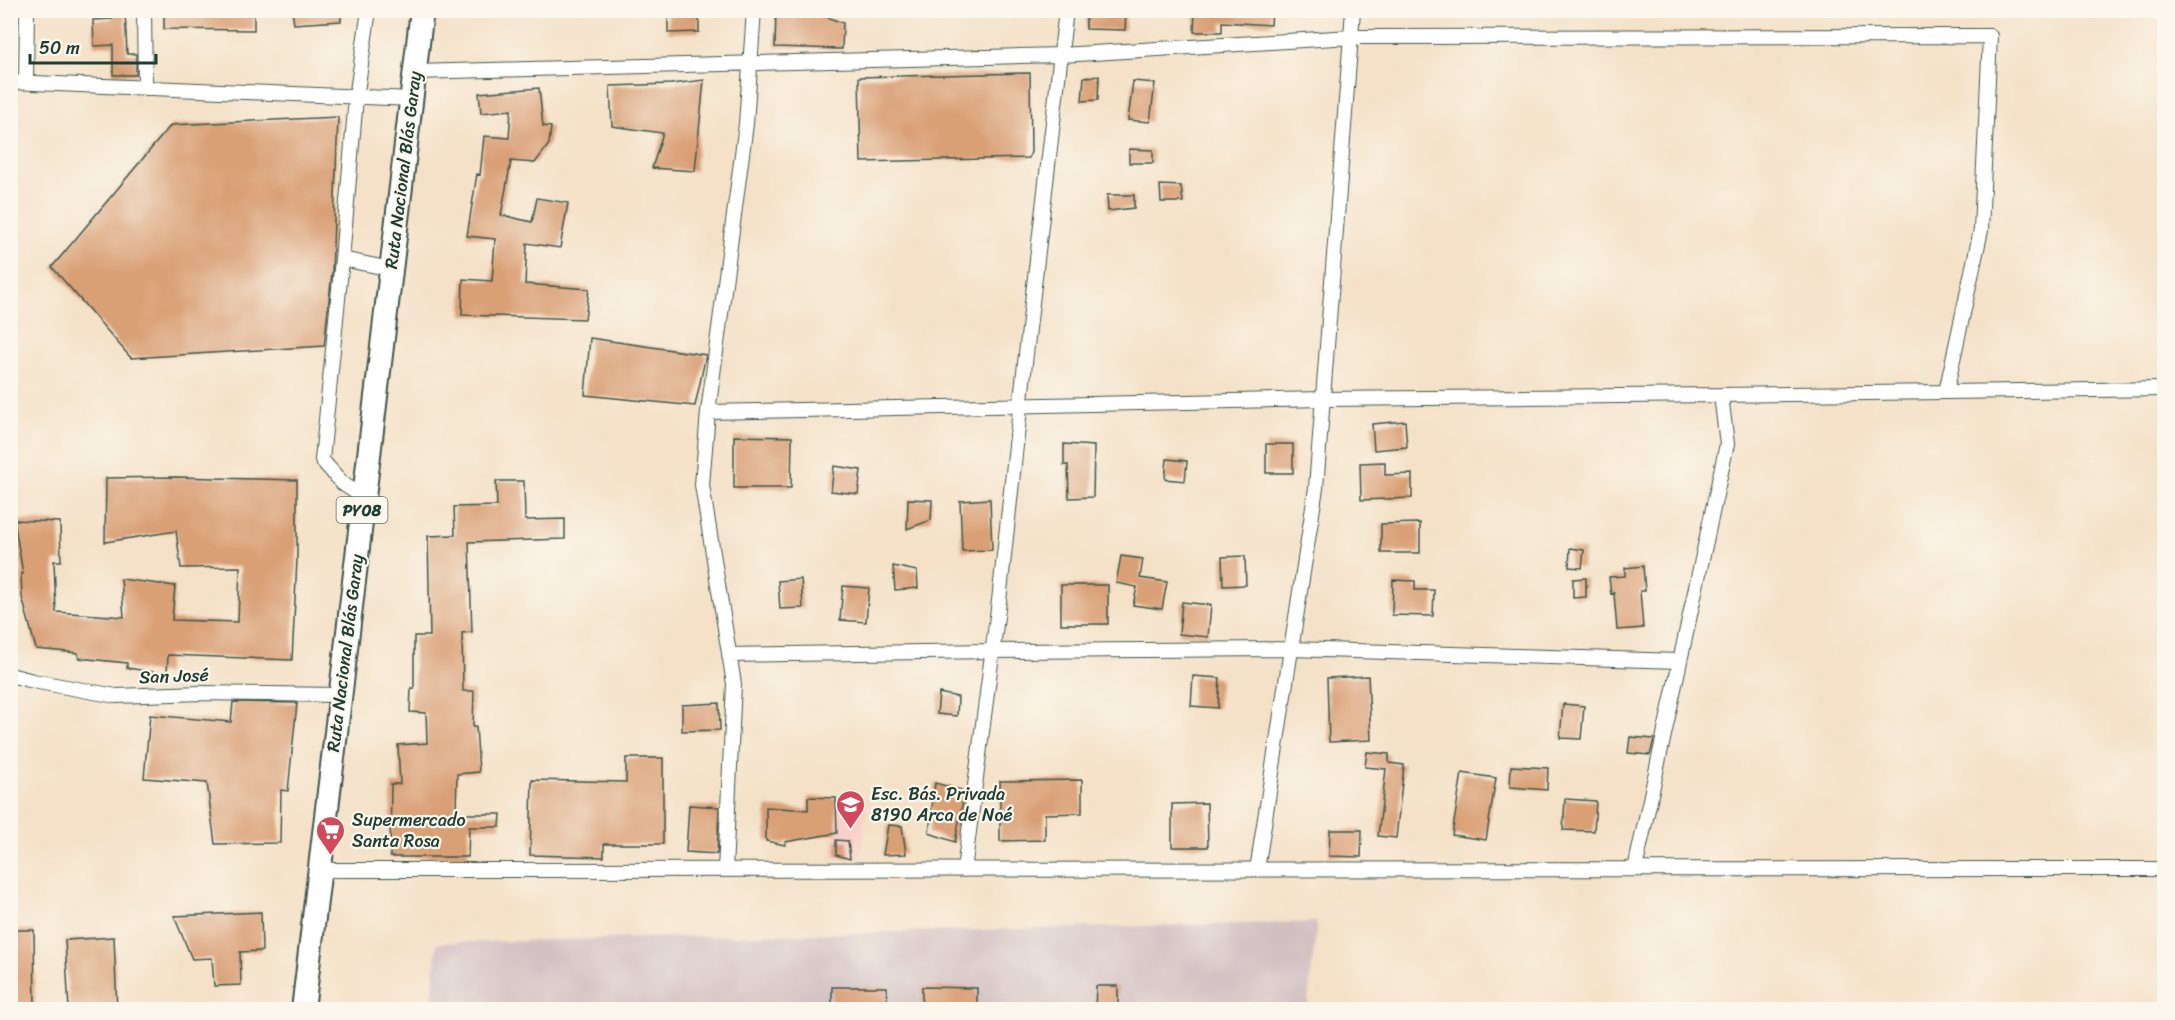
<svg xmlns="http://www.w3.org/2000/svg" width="2175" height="1020" font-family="Sriracha,sans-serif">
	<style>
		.built { fill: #f7d1c9 }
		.industrial { fill: #d2bfc1 }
		.building { fill: #d99f74 }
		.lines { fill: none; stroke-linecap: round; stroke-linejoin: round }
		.minor-casing { stroke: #3f564a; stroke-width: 16 }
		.trunk-casing { stroke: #3f564a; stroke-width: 26 }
		.minor { stroke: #fff; stroke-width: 14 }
		.trunk { stroke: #fff; stroke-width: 22 }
		.labels { text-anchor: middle; stroke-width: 4.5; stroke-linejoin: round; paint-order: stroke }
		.shield { fill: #fbf7ec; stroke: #61756b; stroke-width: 1.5 }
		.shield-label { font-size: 16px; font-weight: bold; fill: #1f3d34 }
		.street-label { font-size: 18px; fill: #1f3d34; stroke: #fbf7ec }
		.poi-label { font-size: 18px; fill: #1f3d34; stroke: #fbf7ec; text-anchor: start }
	</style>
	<rect width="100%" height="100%" fill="#fbf7ec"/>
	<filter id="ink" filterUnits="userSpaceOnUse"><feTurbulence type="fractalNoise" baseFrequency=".0167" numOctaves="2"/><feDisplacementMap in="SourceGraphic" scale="12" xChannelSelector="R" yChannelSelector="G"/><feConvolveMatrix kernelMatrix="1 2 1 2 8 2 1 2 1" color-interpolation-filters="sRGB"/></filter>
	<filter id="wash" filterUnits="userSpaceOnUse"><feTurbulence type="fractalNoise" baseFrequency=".008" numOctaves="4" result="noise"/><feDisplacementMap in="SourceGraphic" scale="24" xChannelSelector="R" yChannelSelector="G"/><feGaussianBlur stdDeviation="1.35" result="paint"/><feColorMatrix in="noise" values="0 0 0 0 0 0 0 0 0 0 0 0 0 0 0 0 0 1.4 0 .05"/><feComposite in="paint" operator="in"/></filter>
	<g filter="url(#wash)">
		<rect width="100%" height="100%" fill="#f4e1c7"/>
		<path class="built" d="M840,799L867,800L861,857L831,859Z"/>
		<path class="industrial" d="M1317,922L1307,1009L431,1010L437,943Z"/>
		<g id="blocks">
			<path class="building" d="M112,10H125L127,54H136V75H113V45L94,46L93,20L112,19Z
				M164,10H254V30L164,29Z
				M292,10H341V21L294,24Z
				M668,10H699V32L668,33Z
				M776,10H821V15L843,23L842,49L775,47Z
				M1106,10H1126L1125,30L1086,29V11L1106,12Z
				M1195,10H1272L1271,25L1222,22V32H1194Z
				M1030,73L1031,152L1029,158L861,162L859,77Z
				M1099,76L1098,100L1082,101L1084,77Z
				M704,80L695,171L652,168L663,133L612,126L610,86L671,84Z
				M1133,81L1155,83L1150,122L1128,120Z
				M539,88L543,126L551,127L549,144L535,163L511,161L501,215L532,222L537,198L568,203L560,248L527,243L525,284L589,289L585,319L462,315L463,279L492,281L495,239L467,236L477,174L480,175L484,136L509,138L511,110L481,113L479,93Z
				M338,117L332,273L324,346L131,358L52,267L171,125Z
				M1129,149L1153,150V163H1129Z
				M1160,185L1181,186L1183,202H1161Z
				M1107,195H1134V208L1108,211Z
				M590,338L706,355L695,406L585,395Z
				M1405,421L1407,447L1374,450L1372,424Z
				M734,436L792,437L791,488H734Z
				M1064,444L1094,446L1093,497L1069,498L1068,465H1064Z
				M1266,444H1293V473H1266Z
				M1167,459L1187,461L1185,481L1165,479Z
				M1385,462V475L1412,474V498L1361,500L1360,463Z
				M834,466L861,470L858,494L831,491Z
				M176,477L297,480V560L292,660L168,655L167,674L127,668V663L79,658L78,653L36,649L22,597L21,574H23L14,520L60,522L61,561H54L56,612L124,617L121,579L175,586L172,620L238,622L240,567L181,568L176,531L105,542L106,478Z
				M496,481H524L525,520L565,519V539L469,542L472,632L462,633L463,691H474L473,727L476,726L479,772L457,774L456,814H501L500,827H469L468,857H390L391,784H400L398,745L427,743L426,713L410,712L411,688L414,689V636H430L428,536L455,535L454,507L497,506Z
				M908,499L932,500L931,520L907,529Z
				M990,499L992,550L962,551L960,501Z
				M1420,523V553H1381V524Z
				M1570,548L1584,550L1582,568L1569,567Z
				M1121,556L1143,559L1140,578L1167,582L1162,609L1133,605L1137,587L1116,583Z
				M1245,556L1246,585L1223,586L1222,557Z
				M893,566L917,571L918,588L895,590Z
				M1643,566L1645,591H1640L1643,628L1617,630L1614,593L1611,594L1609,577L1625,576V568Z
				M1586,578V597L1573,598V579Z
				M801,579L803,608L780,609L778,581Z
				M1393,580L1415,581V590H1434L1433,616L1392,615Z
				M1061,585H1108V624H1061Z
				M843,586L869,588L866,622L840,620Z
				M1182,602L1211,605L1208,637L1179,634Z
				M1193,676L1220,678L1218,708L1191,706Z
				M1368,676L1371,740L1329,742L1327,678Z
				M939,693L958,697L957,716L937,714Z
				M233,702L297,703L288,791L281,790L280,843L215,844L207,783L144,778L150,715L231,722Z
				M719,703L720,730L682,731V705Z
				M1563,704L1584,706L1581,739L1560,738Z
				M1630,737L1654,739L1650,755L1628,753Z
				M1367,752L1389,754V763L1404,765L1396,838L1378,836L1386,769L1365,767Z
				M626,758H663V844H604V857L530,855L532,780L626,782Z
				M1511,766L1548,768L1547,790L1510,787Z
				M1462,773L1496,778L1486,840L1452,835Z
				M1082,780V813L1045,814V840L1000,841V781Z
				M935,783L965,791L955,842L929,833Z
				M808,797L836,798L837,833L785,842V845L766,841V807L808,810Z
				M1565,799L1596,801L1594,831L1563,830Z
				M1207,803L1208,847H1172V804Z
				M689,805L719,807L717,854L686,852Z
				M888,825L902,826L906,854L883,855Z
				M1330,830H1362L1361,857L1329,856Z
				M836,840L848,841L850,859L836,855Z
				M261,912L262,951L240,952L241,985L214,986L212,958L192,959L174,916Z
				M10,930H34L35,1010H10Z
				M114,937L117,1010H69L65,940Z
				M1096,986H1118V1010H1095Z
				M832,987H887V1010H832Z
				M922,987L977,988V1010H922Z"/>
		</g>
	</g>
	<g filter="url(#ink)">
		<use href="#blocks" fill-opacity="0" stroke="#3f564a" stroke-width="1.5"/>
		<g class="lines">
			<defs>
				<path id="minor" d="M144,10L145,88
					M369,10L356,98L342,259L391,269
					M415,72L1061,55L1351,37L1990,36L1981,230L1946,392
					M10,82L412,99
					M26,82L27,10
					M342,259L322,460L342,483L364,498
					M1721,395L2164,389
					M708,412L1323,399L1721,395L1727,444L1635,869
					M729,655L992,651L1291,649L1680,661
					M10,675L33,681L116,696L201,693L340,695
					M318,870L2164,869
					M725,870L734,684L702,485L708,412L746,124L754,10
					M964,870L999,601L1025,363L1066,10
					M1257,870L1316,488L1353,10"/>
				<path id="trunk" d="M303,1010L422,10"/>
			</defs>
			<use href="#minor" class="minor-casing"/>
			<use href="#trunk" class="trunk-casing"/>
			<use href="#minor" class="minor"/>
			<use href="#trunk" class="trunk"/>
		</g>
	</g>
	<defs>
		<symbol id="school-pin" viewBox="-11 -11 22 30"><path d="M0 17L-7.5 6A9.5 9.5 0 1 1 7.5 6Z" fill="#d1495b" stroke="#fbf7ec"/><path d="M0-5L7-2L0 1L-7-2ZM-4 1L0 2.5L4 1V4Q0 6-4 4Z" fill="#fff"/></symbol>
		<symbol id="supermarket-pin" viewBox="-11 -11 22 30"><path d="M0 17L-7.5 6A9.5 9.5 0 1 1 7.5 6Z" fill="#d1495b" stroke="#fbf7ec"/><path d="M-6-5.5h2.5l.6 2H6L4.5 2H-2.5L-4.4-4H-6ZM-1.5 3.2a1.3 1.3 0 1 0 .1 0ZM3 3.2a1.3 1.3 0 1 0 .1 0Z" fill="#fff"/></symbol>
	</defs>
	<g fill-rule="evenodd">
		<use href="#school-pin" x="834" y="788" width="33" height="45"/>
		<use href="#supermarket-pin" x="314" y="814" width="33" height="45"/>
	</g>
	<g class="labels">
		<rect class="shield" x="336.5" y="497" width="51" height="26" rx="4.5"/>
		<g class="shield-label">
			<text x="362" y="516">PY08</text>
		</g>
		<g class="street-label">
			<text transform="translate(403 170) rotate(-83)" y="6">Ruta Nacional Blás Garay</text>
			<text transform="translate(345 653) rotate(-83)" y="6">Ruta Nacional Blás Garay</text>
			<text transform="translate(174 676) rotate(-2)" y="6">San José</text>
		</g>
		<g class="poi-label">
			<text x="871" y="800">Esc. Bás. Privada<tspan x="871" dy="21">8190 Arca de Noé</tspan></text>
			<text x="352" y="826">Supermercado<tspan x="352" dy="21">Santa Rosa</tspan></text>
		</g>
	</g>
	<rect width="2175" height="1020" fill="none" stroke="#fbf7ec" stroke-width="36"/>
	<path d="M30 54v9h126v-9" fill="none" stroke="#1f3d34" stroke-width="3"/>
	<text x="39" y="54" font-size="18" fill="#1f3d34" stroke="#fbf7ec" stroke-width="4.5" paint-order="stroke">50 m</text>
</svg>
